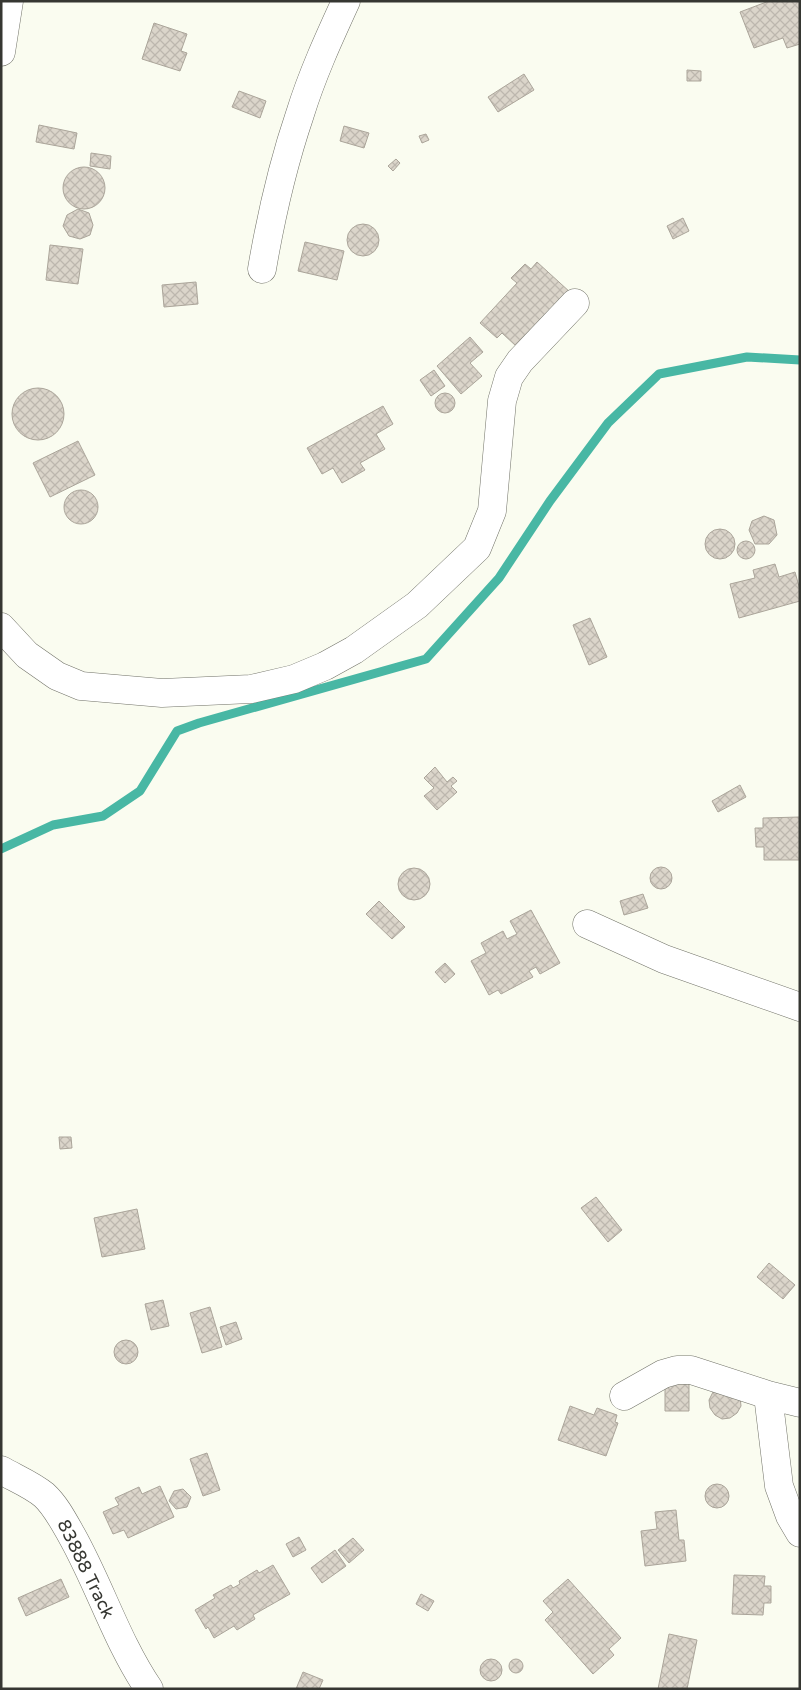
<svg xmlns="http://www.w3.org/2000/svg" width="801" height="1690" font-family="'Varela Round',sans-serif">
	<style>
		.lines { fill: none; stroke-linecap: round; stroke-linejoin: round }
		.stream { stroke: #48b7a4; stroke-width: 9 }
		.building { fill: url(#building-cross-hatch); stroke: #aba59a }
		.minor-casing { stroke: #717268; stroke-width: 29 }
		.minor { stroke: #fff; stroke-width: 28 }
		.labels { text-anchor: middle; stroke-width: 4.5; stroke-linejoin: round; paint-order: stroke }
		.street-label { font-size: 18px; fill: #363732; stroke: #fff }
	</style>
	<defs>
		<pattern id="building-cross-hatch" width="8" height="8" patternUnits="userSpaceOnUse" patternTransform="scale(1.25)"><rect width="8" height="8" fill="#dbd5ca"/><path d="M0 0l8 8M0 8l8-8" fill="none" stroke="#bdb7ae"/></pattern>
	</defs>
	<rect width="100%" height="100%" fill="#fafcf0"/>
	<g class="lines">
		<path class="stream" d="M1,849L53,825L103,816L140,791L177,731L199,723L426,659L499,578L550,501L608,423L659,374L747,357L800,360"/>
	</g>
	<path class="building" d="M769,1H800V44L787,48L783,38L754,48L740,12Z
		M154,23L187,34L181,51L187,53L180,71L142,59Z
		M687,70L701,71V81H687Z
		M524,74L534,90L498,112L488,97Z
		M239,91L266,101L260,118L232,107Z
		M39,125L77,133L74,149L36,142Z
		M344,126L369,133L364,148L340,141Z
		M426,134L429,140L422,143L419,136Z
		M91,153L111,156L110,169L90,166Z
		M396,159L400,163L393,171L388,166Z
		M63 188a21 21 0 1 1 42 0a21 21 0 1 1-42 0Z
		M78,209L89,213L93,225L90,235L80,239L69,236L63,226L67,215Z
		M683,218L689,231L673,239L667,226Z
		M347 240a16 16 0 1 1 32 0a16 16 0 1 1-32 0Z
		M305,242L344,251L337,280L298,271Z
		M50,245L83,249L78,284L46,280Z
		M537,262L571,293L516,346L502,333L497,338L480,323L517,283L511,278L525,264L531,269Z
		M196,282L198,304L164,307L162,285Z
		M470,337L483,352L470,363L482,376L461,394L437,366Z
		M434,370L445,386L431,396L420,380Z
		M12 414a26 26 0 1 1 52 0a26 26 0 1 1-52 0Z
		M435 403a10 10 0 1 1 20 0a10 10 0 1 1-20 0Z
		M383,406L393,424L376,434L385,449L360,463L365,470L342,483L333,468L322,474L307,448Z
		M78,441L95,475L50,497L33,463Z
		M64 507a17 17 0 1 1 34 0a17 17 0 1 1-34 0Z
		M764,516L774,520L777,535L769,544H755L749,530L752,521Z
		M705 544a15 15 0 1 1 30 0a15 15 0 1 1-30 0Z
		M737 550a9 9 0 1 1 18 0a9 9 0 1 1-18 0Z
		M775,564L779,577L795,572L800,590V601L739,618L730,584L755,578L753,570Z
		M590,618L607,657L589,665L573,625Z
		M435,767L447,782L453,777L457,781L451,786L457,792L437,810L424,796L434,788L424,778Z
		M740,785L746,797L718,812L712,801Z
		M800,817V860H764V847H756L755,828H763V818Z
		M650 878a11 11 0 1 1 22 0a11 11 0 1 1-22 0Z
		M398 884a16 16 0 1 1 32 0a16 16 0 1 1-32 0Z
		M643,894L648,908L624,915L620,901Z
		M379,901L405,927L392,939L366,914Z
		M531,910L560,963L540,974L536,967L529,971L533,977L501,994L498,990L489,995L471,961L486,953L481,943L503,931L507,939L517,934L510,921Z
		M445,963L455,974L445,983L435,972Z
		M59,1137H71L72,1148L60,1149Z
		M596,1197L622,1230L608,1242L581,1208Z
		M137,1209L145,1249L102,1257L94,1218Z
		M769,1263L795,1285L783,1299L757,1277Z
		M163,1300L169,1326L151,1330L145,1304Z
		M210,1307L222,1347L202,1353L190,1313Z
		M236,1322L242,1339L226,1345L220,1327Z
		M114 1352a12 12 0 1 1 24 0a12 12 0 1 1-24 0Z
		M665,1379H689V1411H665Z
		M720,1387L740,1397L741,1406L737,1413L730,1418L722,1419L715,1415L710,1408L709,1400L713,1392Z
		M570,1406L594,1415L597,1408L617,1415L615,1422L618,1423L606,1456L558,1440Z
		M207,1453L220,1490L203,1496L190,1459Z
		M705 1496a12 12 0 1 1 24 0a12 12 0 1 1-24 0Z
		M160,1486L174,1517L128,1538L124,1530L113,1534L103,1512L119,1505L115,1498L139,1487L142,1494Z
		M183,1489L191,1497L187,1507L176,1509L169,1501L174,1491Z
		M676,1510L679,1540H684L686,1561L645,1566L641,1531L657,1529L655,1512Z
		M299,1537L306,1550L293,1557L286,1544Z
		M353,1538L364,1550L349,1563L338,1550Z
		M335,1550L346,1566L322,1583L311,1568Z
		M273,1565L290,1594L253,1615L255,1619L237,1630L234,1626L214,1638L208,1627L206,1629L195,1610L215,1598L213,1595L231,1585L233,1588L240,1584L239,1581L257,1570L259,1573Z
		M734,1575L765,1576L764,1586H771V1603H764L763,1615L732,1614Z
		M61,1579L69,1597L26,1616L18,1598Z
		M568,1579L621,1638L609,1649L614,1655L593,1674L545,1620L553,1612L543,1601Z
		M421,1594L434,1601L428,1611L416,1604Z
		M669,1634L697,1640L687,1689H658Z
		M509 1666a7 7 0 1 1 14 0a7 7 0 1 1-14 0Z
		M480 1670a11 11 0 1 1 22 0a11 11 0 1 1-22 0Z
		M303,1672L323,1680L319,1689H296Z"/>
	<g class="lines">
		<defs>
			<path id="minor" d="M1,52L9,1
				M262,269C271,216 283,164 300,114C312,75 329,38 346,1
				M1,627L27,655L57,676L81,686L162,693L251,689L294,679L325,666L354,650L417,605L477,548L492,511L502,401L509,377L520,361L575,303
				M587,924L664,959L800,1007
				M768,1395L779,1486L790,1516L800,1533
				M624,1396L663,1374L677,1370H691L768,1395L800,1403
				M1,1470C15,1478 32,1485 44,1495C56,1506 64,1522 72,1536C100,1586 117,1642 149,1689"/>
		</defs>
		<use href="#minor" class="minor-casing"/>
		<use href="#minor" class="minor"/>
	</g>
	<g class="labels">
		<g class="street-label">
			<text transform="translate(86 1569) rotate(64)" y="6">83888 Track</text>
		</g>
	</g>
	<rect width="801" height="1690" fill="none" stroke="#363732" stroke-width="5"/>
</svg>
